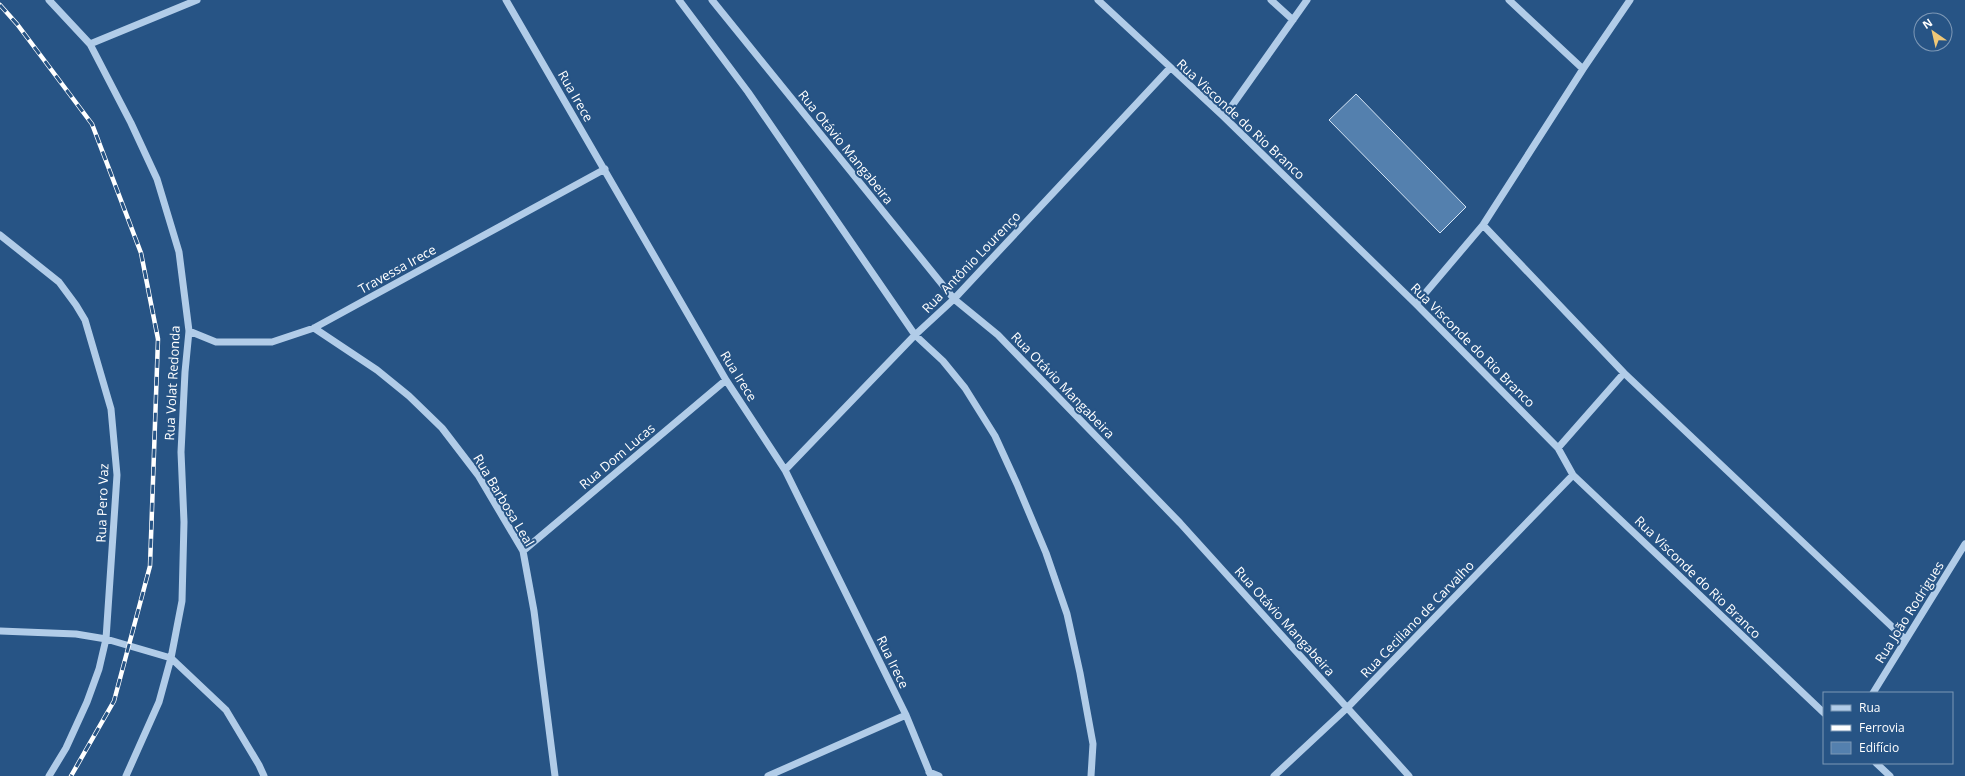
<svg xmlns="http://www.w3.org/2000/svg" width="1965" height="776" font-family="'Open Sans',sans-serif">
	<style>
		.building { fill: #5480ae; stroke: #d5e5f6 }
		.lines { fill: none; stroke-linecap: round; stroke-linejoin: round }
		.minor { stroke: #b1cce8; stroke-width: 7 }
		.rail-casing { stroke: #fff; stroke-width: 4.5 }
		.rail { stroke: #275485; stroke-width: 3; stroke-dasharray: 9; stroke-linecap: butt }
		.labels { text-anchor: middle; stroke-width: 4; stroke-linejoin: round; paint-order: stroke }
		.street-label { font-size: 13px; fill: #fff; stroke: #275485 }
	</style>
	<rect width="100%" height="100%" fill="#275485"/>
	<path class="building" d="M1356,94L1466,207L1440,233L1329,120Z"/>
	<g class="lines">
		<path class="minor" d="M49,0L90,44L131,123L157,179L179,252L189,331L185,372L181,452L184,522L182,601L171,658L159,702L126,776
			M506,0L726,380L785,470L906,715L931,776
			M679,0L748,92L915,335L943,361L965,388L995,436L1017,484L1046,553L1067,614L1080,673L1093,744L1091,776
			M712,0L954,299L998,335L1180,523L1409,776
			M1098,0L1224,117L1416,304L1558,448L1573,475L1824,713
			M1271,0L1293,20
			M1509,0L1583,69
			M90,44L197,0
			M1224,117L1307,0
			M1483,225L1624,373L1905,639
			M0,235L59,282L76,305L85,320L111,409L117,475L106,639L99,669L87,702L66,748L49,776
			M1416,304L1483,225L1583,69L1630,0
			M314,328L377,370L409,396L442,428L478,475L523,551L534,611L555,776
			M189,331L216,342H272L314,328L605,169
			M1558,448L1624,373
			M785,470L915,335L954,299L1170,68
			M523,551L726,380
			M0,631L76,634L106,639L171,658L226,710L259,765L264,776
			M1873,693L1965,544
			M1876,763L1890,776
			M929,772L939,776
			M768,776L906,715
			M1274,776L1347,708L1573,475"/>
		<defs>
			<path id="rail" d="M0,5L17,24L92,124L141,253L158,339L150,566L114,701L71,776"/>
		</defs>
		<use href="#rail" class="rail-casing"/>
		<use href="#rail" class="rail"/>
	</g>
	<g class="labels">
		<g class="street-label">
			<text transform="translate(576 96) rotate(60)" y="5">Rua Irece</text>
			<text transform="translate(1241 119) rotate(43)" y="5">Rua Visconde do Rio Branco</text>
			<text transform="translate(846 147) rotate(51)" y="5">Rua Otávio Mangabeira</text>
			<text transform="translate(971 262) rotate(-46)" y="5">Rua Antônio Lourenço</text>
			<text transform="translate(397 269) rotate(-29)" y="5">Travessa Irece</text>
			<text transform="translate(1473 345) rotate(45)" y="5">Rua Visconde do Rio Branco</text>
			<text transform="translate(739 376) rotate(58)" y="5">Rua Irece</text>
			<text transform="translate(172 383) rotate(-87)" y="5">Rua Volat Redonda</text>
			<text transform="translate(1063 385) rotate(46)" y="5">Rua Otávio Mangabeira</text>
			<text transform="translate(617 456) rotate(-40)" y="5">Rua Dom Lucas</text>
			<text transform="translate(504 500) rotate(59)" y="5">Rua Barbosa Leal</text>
			<text transform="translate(102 503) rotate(-88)" y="5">Rua Pero Vaz</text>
			<text transform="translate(1698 577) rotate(44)" y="5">Rua Visconde do Rio Branco</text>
			<text transform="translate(1909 612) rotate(-58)" y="5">Rua João Rodrigues</text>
			<text transform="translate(1417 619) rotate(-46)" y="5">Rua Ceciliano de Carvalho</text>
			<text transform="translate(1285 621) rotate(48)" y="5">Rua Otávio Mangabeira</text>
			<text transform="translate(893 662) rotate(64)" y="5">Rua Irece</text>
		</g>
	</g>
	<rect x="1823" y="692" width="130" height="72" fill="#275485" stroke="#7d98b6"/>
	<rect x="1831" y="705" width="20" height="6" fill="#b1cce8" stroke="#7d98b6"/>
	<text x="1859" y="712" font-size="12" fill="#ffffff">Rua</text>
	<rect x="1831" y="725" width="20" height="6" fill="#ffffff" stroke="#7d98b6"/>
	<text x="1859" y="732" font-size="12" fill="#ffffff">Ferrovia</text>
	<rect x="1831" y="742" width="20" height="12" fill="#5480ae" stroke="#7d98b6"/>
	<text x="1859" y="752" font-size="12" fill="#ffffff">Edifício</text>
	<g transform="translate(1933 32) rotate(326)"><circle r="19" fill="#275485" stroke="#7d98b6"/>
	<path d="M0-3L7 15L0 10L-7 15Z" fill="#f0c877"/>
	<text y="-6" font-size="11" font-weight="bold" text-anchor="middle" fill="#ffffff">N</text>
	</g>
</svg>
